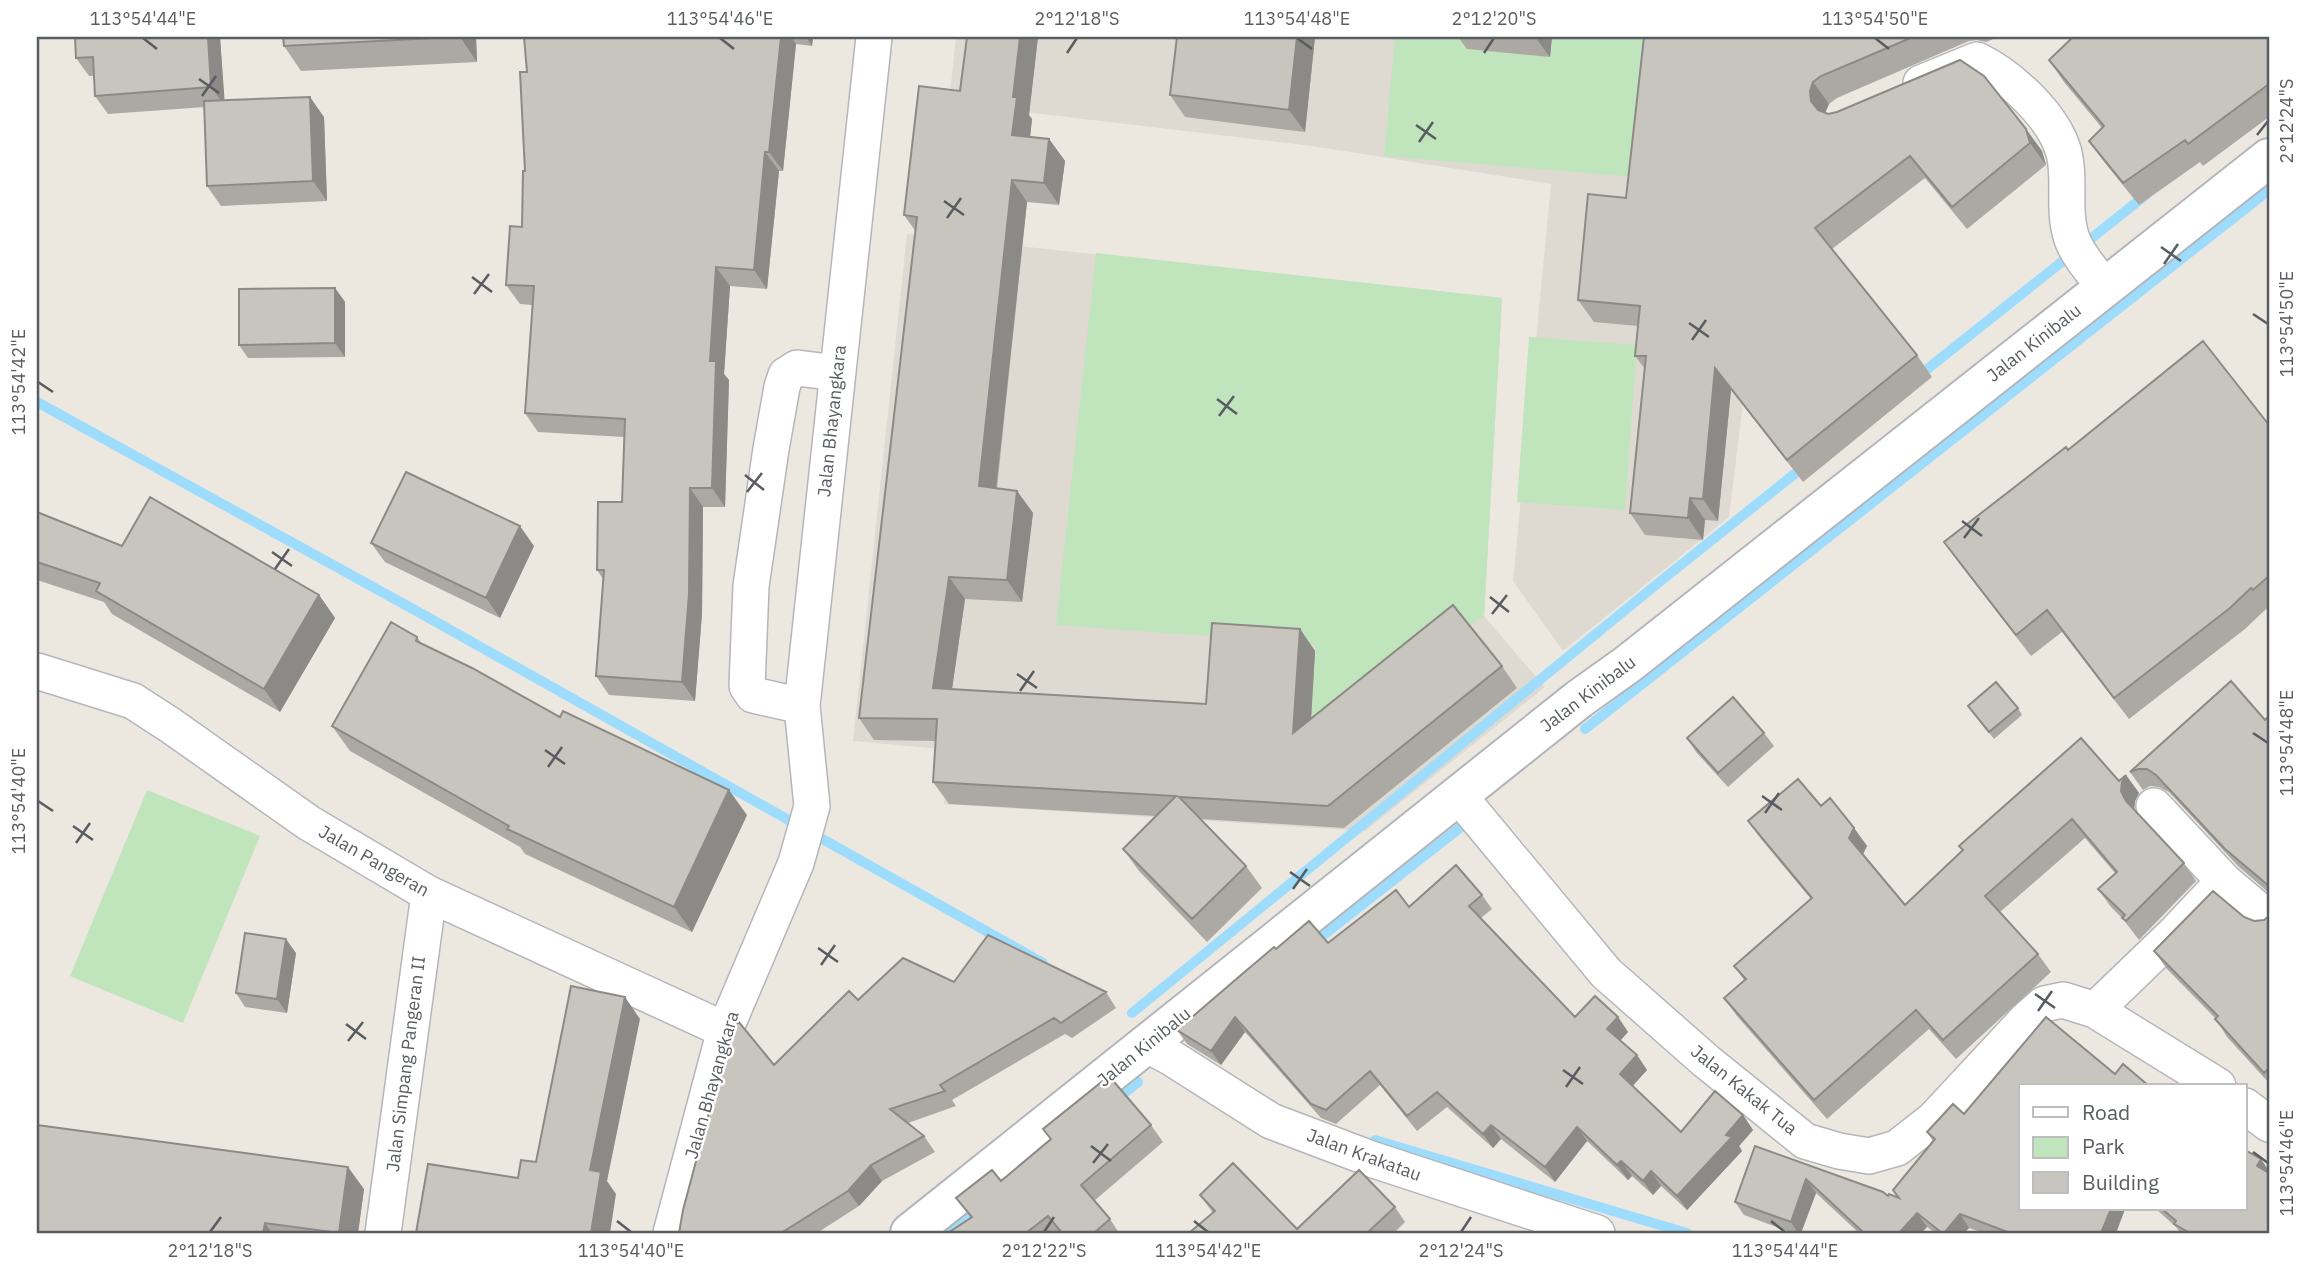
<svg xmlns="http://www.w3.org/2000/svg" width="2306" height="1270" font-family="'IBM Plex Sans',sans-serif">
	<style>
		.education { fill: #dedad1 }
		.green { fill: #c0e4bc }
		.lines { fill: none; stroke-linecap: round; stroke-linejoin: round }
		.stream { stroke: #9edcfd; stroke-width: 10 }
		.street-casing { stroke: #b3b7bb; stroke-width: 38 }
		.secondary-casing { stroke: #b2b6bb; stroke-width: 42 }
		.street { stroke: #fff; stroke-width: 35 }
		.secondary { stroke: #fff; stroke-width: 38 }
		.wall { fill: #aca9a4 }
		.shaded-wall { fill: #8c8a86 }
		.building { fill: #c8c5bf; stroke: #8c8a86; stroke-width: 2 }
		.ticks { fill: none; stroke: #595d61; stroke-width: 2.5 }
		.labels { text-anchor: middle; stroke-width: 5; stroke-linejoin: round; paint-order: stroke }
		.street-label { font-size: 18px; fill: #595d61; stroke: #fff }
		.neatline { fill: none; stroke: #595d61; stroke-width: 2.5 }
		.ticks-label { font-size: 18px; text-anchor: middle; fill: #595d61 }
	</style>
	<rect width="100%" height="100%" fill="#ece8e0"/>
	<path class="education" d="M956,37H1788L1729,517L1563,651L1513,581L1551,184L1312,146L949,103Z
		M907,234L1502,298L1484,616L1545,687L1365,831L944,804L952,750L853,741Z"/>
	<path class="green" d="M1395,37H1468L1467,49L1549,57L1552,37H1646V178L1384,156Z
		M1096,253L1502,298L1484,616L1311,722L1315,644L1056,625Z
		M1529,337L1637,345L1625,510L1517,502Z
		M147,790L260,836L183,1023L70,976Z"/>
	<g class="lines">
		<path class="stream" d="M1916,378L2147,194
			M37,402L422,614L1043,963
			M1585,729L2269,190
			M1312,944L1461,827
			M1132,1013L1657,584L1807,464
			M1113,1102L1138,1082
			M1375,1140L1687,1233
			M951,1233L981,1209"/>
		<defs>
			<path id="street" d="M1921,83L1977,60C2010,76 2054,116 2064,153C2071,180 2062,211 2072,239C2078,256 2094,273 2105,288
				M37,671L133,701L170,725L309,823L429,894L725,1030
				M802,706L753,695L747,686L751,586L771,449L782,387L786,375L797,368L837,373
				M1459,796L1606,973L1706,1061L1805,1141L1839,1151L1869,1156L1897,1148L1934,1119L2027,1019L2044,1004L2063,1000L2095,1010L2218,1086
				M2154,806L2224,881
				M2095,1010L2176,932L2224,881L2269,919
				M1147,1045L1170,1057L1271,1121L1374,1160L1597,1233
				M2245,1106L2269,1124
				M383,1233L429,894
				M671,1233L725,1030L796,863L812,806L802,706L874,37"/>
			<path id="secondary" d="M910,1233L1579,699L1628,664L2269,158"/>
		</defs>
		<use href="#street" class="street-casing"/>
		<use href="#secondary" class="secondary-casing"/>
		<use href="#street" class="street"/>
		<use href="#secondary" class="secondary"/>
	</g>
	<path class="wall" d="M220,37L224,100L324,117L327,201L221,206L207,186L205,107L108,114L95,96L94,76H89L76,58Z
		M283,37H476L477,62L301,71L284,46Z
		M524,37H813L812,46L796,44L783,171H779L767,289L730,286L724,374L729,380L725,507H703L702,614L695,701L609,695L596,676L603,579L597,570L622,502L624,437L538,432L525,413L532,305L520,304L506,285L522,227L525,171L527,72Z
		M967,37H1038L1029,115L1032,119L1030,137L1049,139L1065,161L1059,205L1027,202L997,488L1017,491L1033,513L1022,602L965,599L952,689L1206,704L1300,629L1315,651L1311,719L1502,666L1517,688L1344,828L1201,819L1246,866L1262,888L1207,942L1139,871L1123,849L1156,816L949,804L933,782L936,741L874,740L859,718L916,232L904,215L960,91Z
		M1315,37L1305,132L1185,117L1170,95Z
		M1458,37H1552L1550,57L1467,49Z
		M1644,37H1998L1986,42L1977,40L1969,41L1837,98L1829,104L1825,113L2026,129L2042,151L2046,165L1967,229L1925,178L1832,249L1917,355L1932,377L1803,482L1731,390L1718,521L1705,520L1703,540L1645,535L1630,513L1645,369L1635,356L1638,326L1594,322L1578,300L1626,198Z
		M2269,37V117L2203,166L2200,162L2139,205L2105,163L2089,141L2102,128L2064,82L2049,60Z
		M335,288L345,302V357L248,358L239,345Z
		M2269,425V610L2268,611L2266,609L2245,629L2129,719L2062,632L2031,656L1959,563L1944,542L2068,450Z
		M37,512L122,546L319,595L335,618L280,712L112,614L104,602L37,580Z
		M371,543L534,546L500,618L385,562Z
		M417,637L422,644L747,815L692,932L525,854L520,847L350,751L332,726Z
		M2231,681L2265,720L2269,716V893L2238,866L2169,792L2159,787L2150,786L2143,790L2130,772Z
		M1968,706L2018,708L2022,715L1994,739Z
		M1764,733L1774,746L1728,787L1696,752L1687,738Z
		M2126,775L2139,793L2135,801L2134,810L2184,863L2196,881L2139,940L2123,919L2111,907L2098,889L2115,873L2085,838L2000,912L2038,954L2051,972L1956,1059L1929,1029L1827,1119L1737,1016L1724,998L1744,980L1734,966L1811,899L1761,839L1748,821L1821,806L1854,828L1867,846L1863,854L1905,905L1962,850L1959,846L2119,781Z
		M1482,895L1492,909L1481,918L1575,1017H1618L1628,1032L1620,1041L1637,1055L1647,1070L1632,1086L1681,1132L1743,1115L1753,1130L1739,1146L1742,1151L1687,1210L1661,1186L1653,1195L1632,1176L1628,1180L1587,1141L1555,1182L1501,1139L1493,1148L1447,1107L1417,1131L1380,1085L1336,1124L1321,1118L1245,1032L1221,1065L1187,1044L1177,1030L1276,949L1328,943L1409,907Z
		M2269,916V1083L2227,1037L2216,1019L2167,969L2154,951L2244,917L2254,921L2264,920Z
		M296,953L287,1013L245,1007L236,993Z
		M954,982L1106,992L1116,1008L1072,1038L1065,1034L952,1100L956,1106L908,1123L924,1136L935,1152L882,1181L859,1206L817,1233H679L774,1065L858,1000Z
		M2046,1017L2115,1074L2123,1064L2149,1086H2021V1209H2125L2116,1233H1984L1969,1228L1964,1233H1935L1927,1227L1921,1233H1859L1816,1193L1801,1233H1793L1744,1215L1735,1202L1755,1146L1883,1192L1888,1196L1889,1194L1898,1197L1893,1190L1933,1141L1927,1132L1953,1104L1964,1114Z
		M1151,1125L1163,1142L1094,1201L1110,1219L1119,1233H948L971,1218L956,1198L1001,1181L1050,1139L1043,1129Z
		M364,1189L358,1233H37Z
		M1200,1195L1297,1229L1395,1207L1405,1222L1394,1233H1189L1213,1213Z
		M2156,1209H2245L2269,1233H2181L2176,1227Z"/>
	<path class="shaded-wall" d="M208,37H220L225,106L211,87Z
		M460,37H476L477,62Z
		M781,37H791L796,44L783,171L769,152Z
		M806,37H813L812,46Z
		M1020,37H1038L1029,115L1032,119L1028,157L1012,135L1013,97Z
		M1297,37H1315L1305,132L1289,110Z
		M1535,37H1552L1550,57Z
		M1813,82L1829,104L1825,113L1826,123L1811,101L1810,91Z
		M310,97L324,117L327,201L313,181Z
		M2026,129L2042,151L2046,165L2030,143Z
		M1049,139L1065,161L1059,205L1044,183Z
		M765,152L779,171L767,289L754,270Z
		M1012,180L1027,202L994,508L979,486Z
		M716,267L730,286L724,374L729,380L725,507L712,488L710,361Z
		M335,288L345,302V357L335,343Z
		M1715,368L1731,390L1718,521L1703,499Z
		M690,488L703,507L702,614L695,701L682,682Z
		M1017,491L1033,513L1022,602L1007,580Z
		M1690,498L1705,520L1703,540L1688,518Z
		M520,526L534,546L500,618L486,598Z
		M949,577L965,599L949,710L933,688Z
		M319,595L335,618L280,712L264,689Z
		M1300,629L1315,651L1309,755L1293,733Z
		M2126,775L2139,793L2135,801L2134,810L2126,801L2121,791L2122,782Z
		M729,790L747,815L692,932L674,907Z
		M1854,828L1867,846L1862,856L1849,838Z
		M286,939L296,953L287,1013L277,999Z
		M625,997L640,1019L607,1181L616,1194L610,1233H591L590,1170Z
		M1235,1017L1245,1032L1221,1065L1211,1051Z
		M1618,1017L1628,1032L1617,1044L1607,1029Z
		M1637,1055L1647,1070L1630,1089L1620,1074Z
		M1743,1115L1753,1130L1739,1146L1742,1151L1687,1210L1677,1196Z
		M1491,1125L1501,1139L1493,1148L1483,1134Z
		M1577,1127L1587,1141L1555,1182L1545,1167Z
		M2261,1159L2269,1171V1175L2257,1166Z
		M1621,1161L1632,1176L1628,1180L1617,1165Z
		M871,1165L882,1181L859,1206L848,1191Z
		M348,1167L364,1189L358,1233H339Z
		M1651,1171L1661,1186L1653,1195L1643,1181Z
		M1806,1179L1816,1193L1801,1233H1798L1791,1222Z
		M2111,1209H2125L2116,1233H2101Z
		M1917,1213L1927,1227L1921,1233H1899Z
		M1960,1214L1969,1228L1964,1233H1944Z
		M265,1223L272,1233H263Z"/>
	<path class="building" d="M75,37H208L211,87L95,96L93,57L76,58Z
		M283,37H454L284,46Z
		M524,37H781L769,152H765L754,270L716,267L710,361H716L712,488H690L689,594L682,682L596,676L604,570H597L598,502H622L625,419L525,413L534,286L506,285L510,226L522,227L523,171H525L520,72H527Z
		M967,37H1020L1013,97H1017L1012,135L1049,139L1044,183L1012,180L979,486L1017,491L1007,580L949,577L933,688L1206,704L1212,623L1300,629L1293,733L1453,605L1502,666L1328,806L1179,797L1246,866L1192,919L1123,849L1176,796L933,782L937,719L859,718L917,217L904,215L919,86L960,91Z
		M1177,37H1297L1289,110L1170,95Z
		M1644,37H1913L1821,76L1813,82L1810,91L1811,101L1818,110L1828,114L1837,112L1960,60L1984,76L2026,129L2030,143L1952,207L1910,156L1815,228L1917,355L1787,460L1715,368L1703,499L1690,498L1688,518L1630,513L1646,356H1635L1640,306L1578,300L1588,194L1626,198Z
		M2073,37H2269V84L2188,144L2185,140L2123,183L2089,141L2104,126L2049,60Z
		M310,97L313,181L207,186L204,101Z
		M335,288V343L239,345V289Z
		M2203,341L2269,425V576L2253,590L2251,588L2230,608L2114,698L2047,610L2016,635L1944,542L2066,447L2068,450Z
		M406,472L520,526L486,598L371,543Z
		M150,497L319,595L264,689L96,591L100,583L37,562V512L122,546Z
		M391,622L417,637L416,641L472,668L560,717L563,711L729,790L674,907L507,829L509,826L332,726Z
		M2231,681L2265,720L2269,716V886L2225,849L2156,775L2147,769H2138L2130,772Z
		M1996,682L2018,708L1989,732L1968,706Z
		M1733,697L1764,733L1718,773L1687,738Z
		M2081,738L2119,781L2126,775L2122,782L2121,791L2126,801L2184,863L2126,921L2122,918L2125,915L2098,889L2117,872L2072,819L1985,896L2038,954L1943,1040L1916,1010L1814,1100L1724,998L1746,979L1734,966L1812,898L1748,821L1798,779L1821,806L1830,798L1854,828L1849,838L1905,905L1963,850L1959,846Z
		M1456,865L1482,895L1469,906L1575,1017L1595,996L1618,1017L1607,1029L1637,1055L1620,1074L1681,1132L1715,1091L1743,1115L1726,1135L1732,1137L1677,1196L1651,1171L1643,1181L1621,1161L1617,1165L1577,1127L1545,1167L1491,1125L1483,1134L1437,1092L1407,1116L1370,1071L1326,1110L1311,1104L1235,1017L1211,1051L1177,1030L1241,975L1274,947L1276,949L1309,921L1328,943L1396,890L1409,907Z
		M2213,891L2244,917L2254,921L2264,920L2269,916V1068L2264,1073L2215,1019L2218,1016L2154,951Z
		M245,933L286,939L277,999L236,993Z
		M988,935L1106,992L1061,1023L1054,1018L940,1085L945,1091L890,1109L924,1136L871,1165L848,1191L781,1233H679L683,1210L726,1049L738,1021L774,1065L849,991L858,1000L903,958L954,982Z
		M571,986L625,997L590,1170L601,1172L591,1233H416L428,1164L518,1178L521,1160L536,1162Z
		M2046,1017L2115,1074L2123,1064L2149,1086H2021V1209H2111L2101,1233H2010L1960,1214L1944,1233H1942L1917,1213L1899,1233H1864L1806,1179L1791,1222L1735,1202L1755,1146L1883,1192L1888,1196L1889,1194L1899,1198L1893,1190L1935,1139L1927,1132L1953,1104L1964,1114Z
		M1109,1076L1151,1125L1081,1185L1110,1219L1094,1233H1062L1048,1216L1026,1233H948L972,1217L956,1198L992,1170L1001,1181L1051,1139L1043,1129Z
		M37,1125L348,1167L339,1233L265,1223L263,1233H37Z
		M2245,1150L2261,1159L2257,1166L2269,1173V1233H2190L2174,1224L2176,1221L2162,1209H2245Z
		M1233,1163L1297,1229L1359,1170L1395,1207L1367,1233H1189L1215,1211L1200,1195Z"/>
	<path class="ticks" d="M143,38L157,49M720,38L734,49M1297,38L1312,49M1875,38L1889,49M1067,53L1077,38M1484,53L1494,38M199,79L219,93M202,96L216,76M1416,125L1436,139M2257,135L2268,121M1419,142L1433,122M944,201L964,215M947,218L961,198M2161,247L2181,261M2164,264L2178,244M472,277L492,292M474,294L489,274M2253,314L2268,324M1689,323L1709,337M1692,340L1706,320M38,382L53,392M1217,399L1237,414M1219,416L1234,396M745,475L764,490M747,492L762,473M1962,521L1982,536M1964,538L1979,518M272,552L292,566M275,569L289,549M1490,597L1509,612M1492,614L1507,595M1017,674L1037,688M1020,691L1034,671M2253,733L2268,743M545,750L565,764M548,767L562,747M1762,796L1782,810M38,801L53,811M1765,813L1779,793M73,826L93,840M76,843L90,823M1290,872L1310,886M1293,889L1307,869M818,948L838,962M821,965L835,945M2035,994L2055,1008M2038,1011L2052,991M346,1024L366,1039M348,1041L363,1022M1563,1070L1583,1084M1566,1087L1580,1067M1091,1146L1111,1161M2253,1152L2268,1163M1093,1163L1108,1144M617,1221L631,1232M1194,1221L1208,1232M1771,1221L1785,1232M210,1232L221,1217M1044,1232L1054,1217M1461,1232L1471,1217"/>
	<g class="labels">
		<g class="street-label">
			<text transform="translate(2034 343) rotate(-38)" y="6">Jalan Kinibalu</text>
			<text transform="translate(832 421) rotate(-84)" y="6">Jalan Bhayangkara</text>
			<text transform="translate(1588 694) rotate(-37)" y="6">Jalan Kinibalu</text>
			<text transform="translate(374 861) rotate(30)" y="6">Jalan Pangeran</text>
			<text transform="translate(1144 1047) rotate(-39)" y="6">Jalan Kinibalu</text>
			<text transform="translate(406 1064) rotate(-83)" y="6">Jalan Simpang Pangeran II</text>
			<text transform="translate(712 1085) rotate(-74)" y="6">Jalan Bhayangkara</text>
			<text transform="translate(1744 1090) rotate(39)" y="6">Jalan Kakak Tua</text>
			<text transform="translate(1364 1155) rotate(20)" y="6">Jalan Krakatau</text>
		</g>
	</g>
	<rect width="2306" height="1270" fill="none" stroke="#ffffff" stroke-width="77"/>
	<rect x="2019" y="1084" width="228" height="126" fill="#ffffff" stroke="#bdbec0" stroke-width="2"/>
	<rect x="2033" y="1107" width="35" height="10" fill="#ffffff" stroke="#bdbec0" stroke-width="2"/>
	<text x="2082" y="1120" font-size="21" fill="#595d61">Road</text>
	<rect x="2033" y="1137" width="35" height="21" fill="#c0e4bc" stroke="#bdbec0" stroke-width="2"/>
	<text x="2082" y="1154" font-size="21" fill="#595d61">Park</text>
	<rect x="2033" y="1172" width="35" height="21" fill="#c8c5bf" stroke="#bdbec0" stroke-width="2"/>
	<text x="2082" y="1190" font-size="21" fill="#595d61">Building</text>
	<rect x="38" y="38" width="2230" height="1194" class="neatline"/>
	<g class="ticks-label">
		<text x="143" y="25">113°54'44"E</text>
		<text x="720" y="25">113°54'46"E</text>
		<text x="1077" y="25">2°12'18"S</text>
		<text x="1297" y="25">113°54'48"E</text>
		<text x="1494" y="25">2°12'20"S</text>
		<text x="1875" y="25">113°54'50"E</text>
		<text transform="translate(2287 121) rotate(-90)" y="6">2°12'24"S</text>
		<text transform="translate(2287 324) rotate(-90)" y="6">113°54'50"E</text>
		<text transform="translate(19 382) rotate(-90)" y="6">113°54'42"E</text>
		<text transform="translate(2287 743) rotate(-90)" y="6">113°54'48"E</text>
		<text transform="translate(19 801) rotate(-90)" y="6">113°54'40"E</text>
		<text transform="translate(2287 1163) rotate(-90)" y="6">113°54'46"E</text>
		<text x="210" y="1257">2°12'18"S</text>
		<text x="631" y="1257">113°54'40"E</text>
		<text x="1044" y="1257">2°12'22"S</text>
		<text x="1208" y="1257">113°54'42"E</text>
		<text x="1461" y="1257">2°12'24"S</text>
		<text x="1785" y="1257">113°54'44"E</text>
	</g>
</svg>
